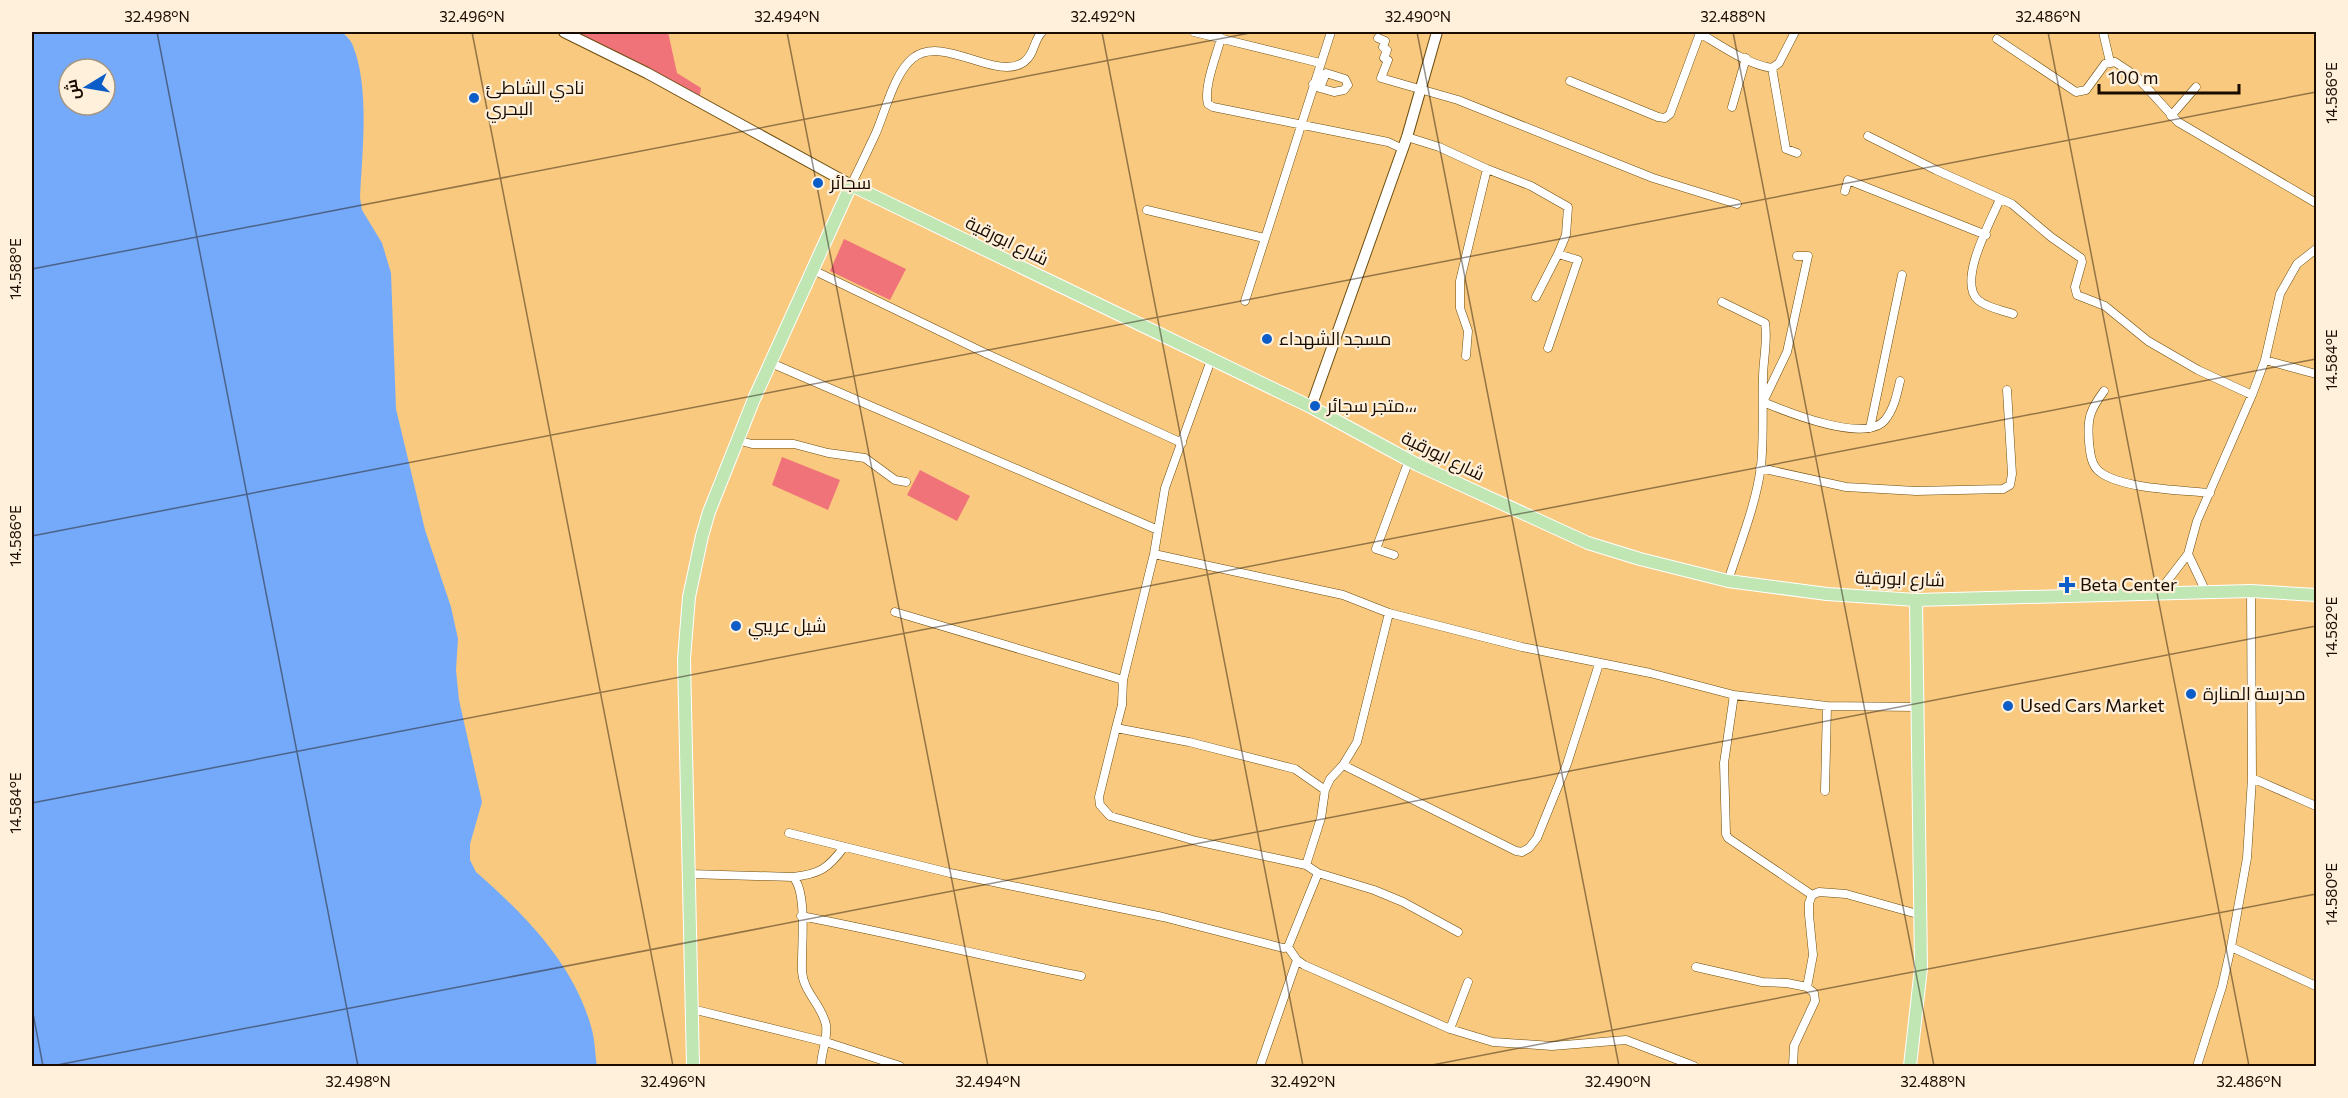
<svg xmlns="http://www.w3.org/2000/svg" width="2348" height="1098" font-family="Commissioner,Cairo,sans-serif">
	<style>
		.green { fill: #f1737a }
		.water { fill: #75aafa; fill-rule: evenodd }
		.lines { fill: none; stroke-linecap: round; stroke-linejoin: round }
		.minor-casing { stroke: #6d4d0e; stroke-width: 9 }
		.secondary-casing { stroke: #6d4d0e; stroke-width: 12 }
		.primary-casing { stroke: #fff; stroke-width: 14 }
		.minor { stroke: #fff; stroke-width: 8 }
		.secondary { stroke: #fff; stroke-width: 10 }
		.primary { stroke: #c0e6b4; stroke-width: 12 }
		.ticks { fill: none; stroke: #1a0d00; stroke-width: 1.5; stroke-opacity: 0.45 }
		.poi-dot { fill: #0c5dc7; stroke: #fff0db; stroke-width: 2 }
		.labels { text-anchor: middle; stroke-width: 4.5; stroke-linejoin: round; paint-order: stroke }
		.poi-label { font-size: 18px; fill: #1a0d00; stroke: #fff0db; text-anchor: start }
		.street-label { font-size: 18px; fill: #1a0d00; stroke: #fff0db }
		.neatline { fill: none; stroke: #1a0d00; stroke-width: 2 }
		.ticks-label { font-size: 15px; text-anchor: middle; fill: #1a0d00 }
	</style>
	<rect width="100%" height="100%" fill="#f8c97e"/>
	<path class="green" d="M564,32H668L677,73L701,88L699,101Z
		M844,239L906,269L890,300L830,271Z
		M782,457L840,480L828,510L772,485Z
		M920,470L970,496L957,521L907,495Z"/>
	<path class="water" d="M32,32H342C346,36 351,40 353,46C370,89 362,152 360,198L362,210L382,243L391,273L396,409L425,530L451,607L458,639L456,670L459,700L482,802L470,844V860L476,872C525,915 575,965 592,1030C595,1041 595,1055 597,1066H32ZM69,69H105V105H69Z"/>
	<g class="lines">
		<defs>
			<path id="minor" d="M1194,32L1320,63
				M1698,32C1720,45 1746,64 1772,68L1779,63L1795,32
				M2103,32L2110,62
				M1221,38C1217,54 1203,88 1208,104L1213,107L1388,142L1403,149
				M1378,38L1385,41L1383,47L1387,50L1384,58L1388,60L1381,78L1458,100L1653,178L1737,204
				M1997,39L2076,92L2086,90L2105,64L2115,62L2136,76L2178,122L2316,203
				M1772,68L1786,149L1797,153
				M1570,81L1658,117L1665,118L1670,114L1700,33
				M1313,84L1320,88L1326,73L1345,79L1348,85L1344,90L1334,92L1320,88
				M1732,107L1746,58
				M2171,116L2196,87
				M1868,136L1936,170L2012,204L2051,237L2081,258L2082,262L2075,287L2077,295L2105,306L2148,341L2198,370L2252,395
				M1407,137L1439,147L1487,169L1531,186L1568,207L1566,235L1558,254L1578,260L1548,348
				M851,185C859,169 867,152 875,135C885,113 894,73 913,58C944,34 996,82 1024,62C1035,54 1033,41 1042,32
				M1845,191L1848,180L1986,235
				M2000,199C1991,221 1957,281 1978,300C1987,308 2002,310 2013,314
				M1147,210L1264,238
				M1797,256H1808L1787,352L1763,402C1787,412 1865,444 1885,420C1894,409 1897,394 1900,381
				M813,270L985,353L1182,443
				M1536,297L1558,254
				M1245,301L1331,32
				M1722,302L1765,323C1768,341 1763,360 1763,378C1762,407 1764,436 1761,466C1756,505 1740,543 1728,581
				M1466,356L1468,331L1460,308V281L1487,169
				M1211,360L1165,488L1154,554L1123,680L1122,705L1116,728L1189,742L1295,769L1325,790L1321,818L1306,865L1318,873L1288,947L1297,960L1304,965L1450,1029L1493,1042L1552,1046L1626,1040L1694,1066
				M2265,360L2316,374
				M771,363L1158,530
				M2104,391C2090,410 2087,418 2089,442C2090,452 2091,466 2100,472C2122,489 2182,490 2210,493
				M1870,428L1902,275
				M737,440L752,444H794L828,453L865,458L895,480L906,482
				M1760,468L1846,487L1916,491L2003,489L2010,485L2012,474L2007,390
				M1154,554L1343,595L1389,613L1522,647L1650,673L1734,695L1827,706L1916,707
				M2188,554L2206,592
				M1394,555L1376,549L1409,460
				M2158,593L2188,554L2197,521L2252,395L2265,360L2280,294L2297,264L2316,249
				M895,612L1123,680
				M1734,695L1724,763L1726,834L1728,838L1812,895
				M1116,728L1099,797L1100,805L1110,816L1196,841L1306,865
				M1343,765L1516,851L1522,852L1529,848L1537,838L1567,764L1599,664
				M2252,778L2316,806
				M1325,790L1330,779L1343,765L1357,742L1389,613
				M1825,791L1827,706
				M789,833L950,873L1163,917L1283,948L1288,947
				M1318,873L1374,890L1403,902L1458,932
				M689,874L793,877C808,892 801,949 802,971C803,992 822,1005 826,1025C828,1040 821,1052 821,1066
				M793,877C819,874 828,869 844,847
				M801,916C895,934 987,957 1081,976
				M2231,947L2316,986
				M1696,967L1762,982L1787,983L1807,987L1814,993L1815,1001L1794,1046L1793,1066
				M1807,987L1813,955L1809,915V903L1812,895L1819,892L1846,894L1921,915
				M692,1009L826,1042L900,1066
				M1450,1029L1468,982
				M1260,1066L1297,960
				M2197,1066L2222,987L2231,947L2247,858L2252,778L2251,591"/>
			<path id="secondary" d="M564,32L647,73L851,185
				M1311,407L1407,137L1437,32"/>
			<path id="primary" d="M693,1066L684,659L689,597L702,536L709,512L754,399L851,185L1311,407L1418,465L1588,543L1640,559L1728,581L1827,594L1916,600L2251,591L2316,595
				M1910,1066L1921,968L1916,600"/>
		</defs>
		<use href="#minor" class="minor-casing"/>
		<use href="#secondary" class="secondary-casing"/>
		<use href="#primary" class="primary-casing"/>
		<use href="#minor" class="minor"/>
		<use href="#secondary" class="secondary"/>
		<use href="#primary" class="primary"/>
	</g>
	<path class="ticks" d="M157,32L358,1066M472,32L673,1066M787,32L988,1066M1102,32L1303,1066M1417,32L1619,1066M1733,32L1934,1066M2048,32L2249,1066M32,269L1255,32M32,536L2316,92M32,803L2316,359M32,1008L43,1066M52,1066L2316,626M1427,1066L2316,894"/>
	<g class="poi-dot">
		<circle cx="474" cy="98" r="6"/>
		<circle cx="818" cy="183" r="6"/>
		<circle cx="1267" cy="339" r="6"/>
		<circle cx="1315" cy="406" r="6"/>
		<path d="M2064 576h6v6h6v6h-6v6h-6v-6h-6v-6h6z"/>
		<circle cx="736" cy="626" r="6"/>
		<circle cx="2191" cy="694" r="6"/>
		<circle cx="2008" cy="706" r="6"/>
	</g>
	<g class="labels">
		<g class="poi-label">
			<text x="486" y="94">نادي الشاطئ<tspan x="486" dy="21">البحري</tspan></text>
			<text x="830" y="189">سجائر</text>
			<text x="1279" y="345">مسجد الشهداء</text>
			<text x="1327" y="412">متجر سجائر،،،</text>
			<text x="2080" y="591">Beta Center</text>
			<text x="748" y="632">شيل عريبي</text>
			<text x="2203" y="700">مدرسة المنارة</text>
			<text x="2020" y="712">Used Cars Market</text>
		</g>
		<g class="street-label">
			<text transform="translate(1007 241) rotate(26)" y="6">شارع ابورقية</text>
			<text transform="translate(1443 456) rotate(26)" y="6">شارع ابورقية</text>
			<text transform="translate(1900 579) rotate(2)" y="6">شارع ابورقية</text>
		</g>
	</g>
	<rect width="2348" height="1098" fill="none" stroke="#fff0db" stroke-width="66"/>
	<g transform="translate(87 87) rotate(259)"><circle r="28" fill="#fff0db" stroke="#a39583" stroke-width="1.5"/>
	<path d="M0-4.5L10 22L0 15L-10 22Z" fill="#0c5dc7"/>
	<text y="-9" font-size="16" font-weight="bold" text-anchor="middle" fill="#1a0d00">ش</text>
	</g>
	<path d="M2099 84v9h140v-9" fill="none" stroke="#1a0d00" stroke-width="3"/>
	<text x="2108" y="84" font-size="18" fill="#1a0d00" stroke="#fff0db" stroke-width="4.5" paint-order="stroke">100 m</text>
	<rect x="33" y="33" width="2282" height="1032" class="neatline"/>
	<g class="ticks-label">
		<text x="157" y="22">32.498°N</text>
		<text x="472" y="22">32.496°N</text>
		<text x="787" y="22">32.494°N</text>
		<text x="1103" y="22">32.492°N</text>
		<text x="1418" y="22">32.490°N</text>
		<text x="1733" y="22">32.488°N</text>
		<text x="2048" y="22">32.486°N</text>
		<text transform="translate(2332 93) rotate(-90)" y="5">14.586°E</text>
		<text transform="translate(16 269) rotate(-90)" y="5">14.588°E</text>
		<text transform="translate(2332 360) rotate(-90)" y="5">14.584°E</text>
		<text transform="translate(16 536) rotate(-90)" y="5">14.586°E</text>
		<text transform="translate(2332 627) rotate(-90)" y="5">14.582°E</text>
		<text transform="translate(16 803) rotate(-90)" y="5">14.584°E</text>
		<text transform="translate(2332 894) rotate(-90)" y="5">14.580°E</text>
		<text x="358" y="1087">32.498°N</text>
		<text x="673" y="1087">32.496°N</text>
		<text x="988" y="1087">32.494°N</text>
		<text x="1303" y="1087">32.492°N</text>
		<text x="1618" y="1087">32.490°N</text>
		<text x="1933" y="1087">32.488°N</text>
		<text x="2249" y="1087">32.486°N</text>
	</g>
</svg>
